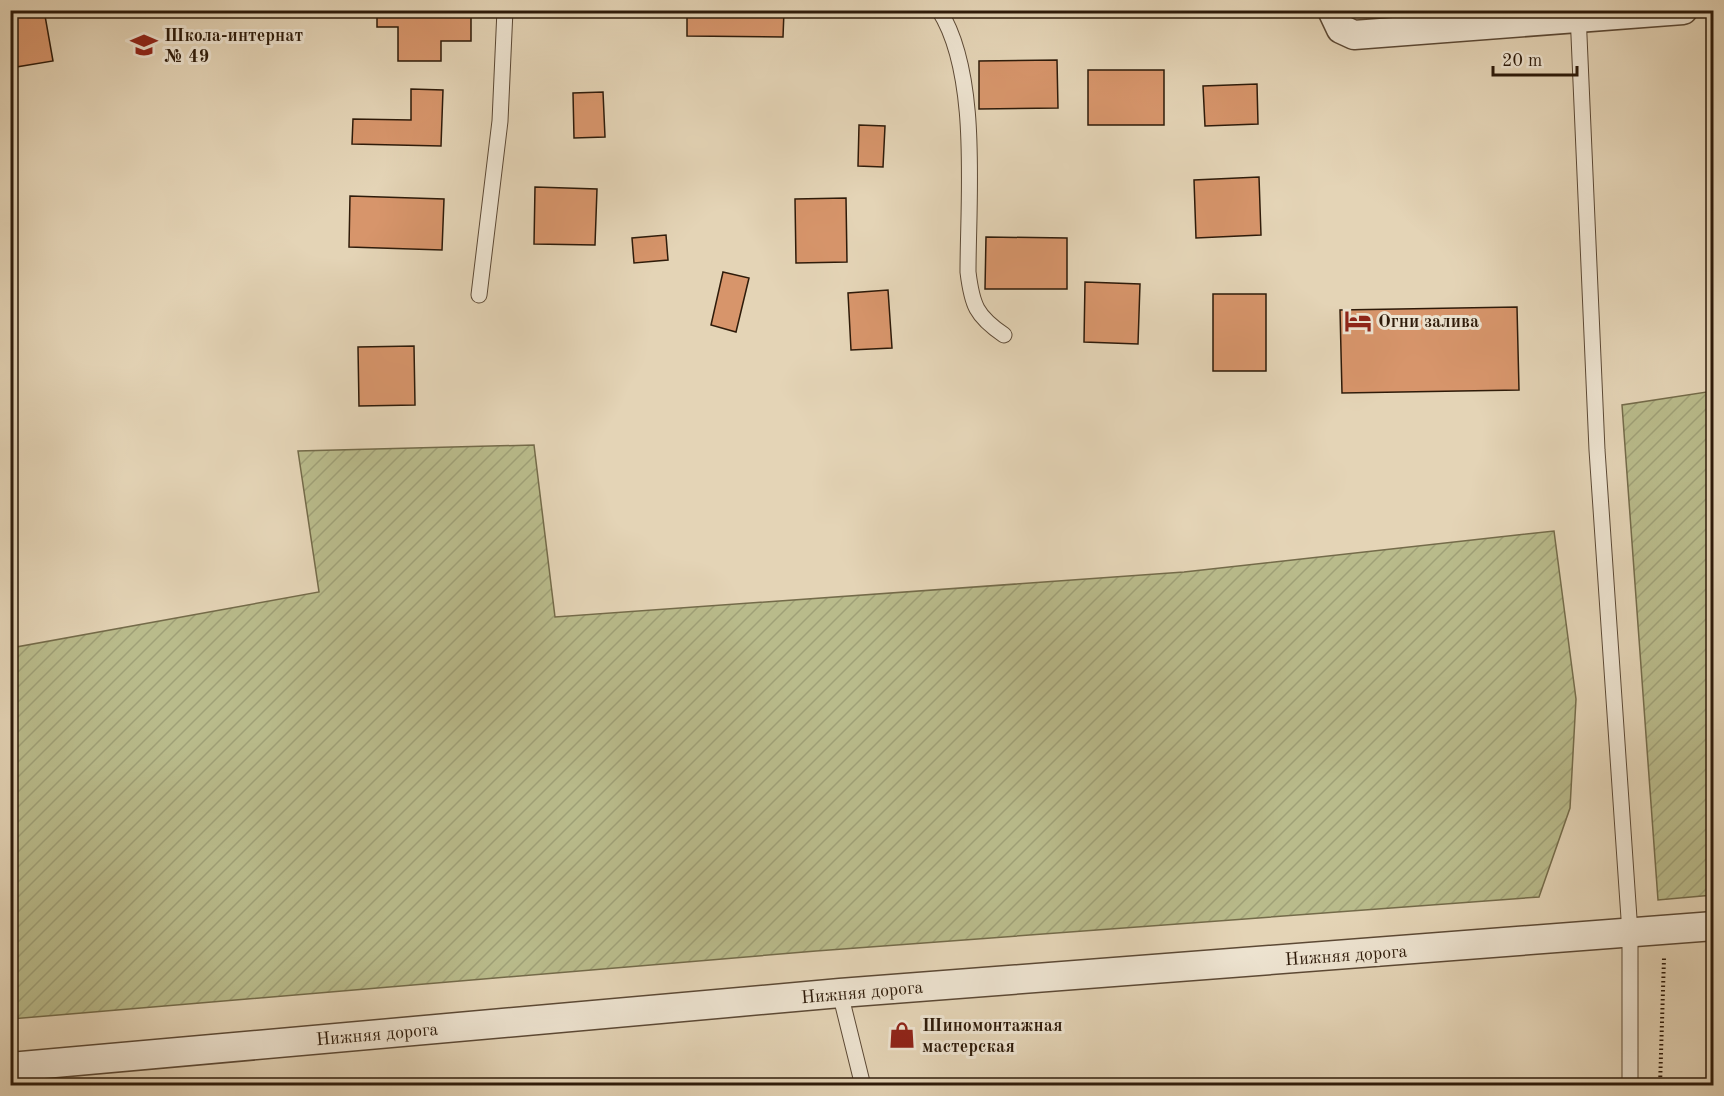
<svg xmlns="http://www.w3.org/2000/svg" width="1724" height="1096" font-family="'Old Standard TT',serif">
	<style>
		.garden { fill: url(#garden-furrows); stroke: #746b4a; stroke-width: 1.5 }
		.building { fill: #d7956b; stroke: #2e1b0a; stroke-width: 1.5 }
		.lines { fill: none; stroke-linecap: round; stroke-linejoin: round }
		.lane-casing { stroke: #5c4935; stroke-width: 17 }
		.street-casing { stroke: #5c4935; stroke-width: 31 }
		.path { stroke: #2e1b0a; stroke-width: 4; stroke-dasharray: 1.5 3; stroke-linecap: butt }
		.lane { stroke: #ede3d0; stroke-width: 15 }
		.street { stroke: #ede3d0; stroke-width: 28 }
		.labels { text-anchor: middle; stroke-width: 6; stroke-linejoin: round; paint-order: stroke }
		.poi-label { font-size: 18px; font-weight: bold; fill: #2e1b0a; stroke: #ede3d0; text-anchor: start }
		.street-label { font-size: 18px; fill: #2e1b0a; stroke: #ede3d0 }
	</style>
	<defs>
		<pattern id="garden-furrows" width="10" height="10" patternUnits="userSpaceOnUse" patternTransform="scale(1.5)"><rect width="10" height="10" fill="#b9bb8b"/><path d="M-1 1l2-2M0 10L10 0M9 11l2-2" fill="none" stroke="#9fa077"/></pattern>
	</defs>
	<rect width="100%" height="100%" fill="#e4d4b6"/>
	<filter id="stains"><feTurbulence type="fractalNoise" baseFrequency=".00333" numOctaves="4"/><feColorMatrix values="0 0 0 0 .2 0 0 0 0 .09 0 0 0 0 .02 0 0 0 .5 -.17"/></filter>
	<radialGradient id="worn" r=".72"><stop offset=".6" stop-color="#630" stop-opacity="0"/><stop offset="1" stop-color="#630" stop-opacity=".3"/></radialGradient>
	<path class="garden" d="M1713,391V895L1658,900L1622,405Z
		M534,445L555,617L1184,572L1554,531L1576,699L1570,808L1539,897L816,951L11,1019V648L319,592L298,451Z"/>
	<path class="building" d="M10,10H44L53,61L10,68Z
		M377,10L471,11V41H441V61H398V27H377Z
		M687,11H784L783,37L687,36Z
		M1057,60L1058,108L979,109V61Z
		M1088,70H1164V125H1088Z
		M1257,84L1258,124L1205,126L1203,86Z
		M411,89L443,90L441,146L352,144L353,119L411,120Z
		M603,92L605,137L574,138L573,93Z
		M859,125L885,126L883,167L858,166Z
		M1259,177L1261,235L1196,238L1194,180Z
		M535,187L597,189L595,245L534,244Z
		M350,196L444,199L442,250L349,247Z
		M846,198L847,262L796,263L795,199Z
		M666,235L668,260L634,263L632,238Z
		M986,237L1067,238V289H985Z
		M723,272L749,278L736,332L711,325Z
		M1085,282L1140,284L1138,344L1084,342Z
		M888,290L892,348L851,350L848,293Z
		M1213,294H1266V371H1213Z
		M1517,307L1519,390L1342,393L1340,310Z
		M414,346L415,405L359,406L358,347Z"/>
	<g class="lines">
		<defs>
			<path id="lane" d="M939,10C980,74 968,197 968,272C972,305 976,316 1004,335
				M1578,13L1597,450L1630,933V1086
				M479,295L500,121L505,10
				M840,993L863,1086"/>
			<path id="street" d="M1332,10L1341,29L1354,35L1683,10
				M10,1067L840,993L1714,926"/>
		</defs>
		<use href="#lane" class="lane-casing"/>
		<use href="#street" class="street-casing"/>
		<path class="path" d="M1660,1086L1664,958"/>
		<use href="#lane" class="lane"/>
		<use href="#street" class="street"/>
	</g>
	<defs>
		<symbol id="school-bare" viewBox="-9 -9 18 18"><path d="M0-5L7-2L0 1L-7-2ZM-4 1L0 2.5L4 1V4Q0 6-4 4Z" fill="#8f2418" stroke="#ede3d0" stroke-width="2.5" paint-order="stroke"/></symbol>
		<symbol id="hotel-bare" viewBox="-9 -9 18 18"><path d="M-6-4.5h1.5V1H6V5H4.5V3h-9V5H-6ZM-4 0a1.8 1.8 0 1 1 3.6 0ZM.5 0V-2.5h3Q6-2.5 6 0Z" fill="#8f2418" stroke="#ede3d0" stroke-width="2.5" paint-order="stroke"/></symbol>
		<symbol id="shop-bare" viewBox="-9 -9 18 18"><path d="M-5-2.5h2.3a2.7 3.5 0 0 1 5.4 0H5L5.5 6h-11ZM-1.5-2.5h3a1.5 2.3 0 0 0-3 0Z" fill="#8f2418" stroke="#ede3d0" stroke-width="2.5" paint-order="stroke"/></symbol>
	</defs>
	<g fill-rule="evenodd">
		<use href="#school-bare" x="125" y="26" width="38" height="38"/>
		<use href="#hotel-bare" x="1339" y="302" width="38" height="38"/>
		<use href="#shop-bare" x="883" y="1016" width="38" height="38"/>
	</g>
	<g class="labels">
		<g class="poi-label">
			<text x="164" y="41">Школа-интернат<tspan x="164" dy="21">№ 49</tspan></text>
			<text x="1378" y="327">Огни залива</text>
			<text x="922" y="1031">Шиномонтажная<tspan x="922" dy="21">мастерская</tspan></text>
		</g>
		<g class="street-label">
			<text transform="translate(1346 955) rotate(-4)" y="6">Нижняя дорога</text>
			<text transform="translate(862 992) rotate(-5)" y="6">Нижняя дорога</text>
			<text transform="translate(377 1034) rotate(-5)" y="6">Нижняя дорога</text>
		</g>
	</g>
	<rect width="1724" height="1096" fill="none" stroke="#e4d4b6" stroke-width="36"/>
	<rect x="12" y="12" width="1700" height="1072" fill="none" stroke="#2e1b0a" stroke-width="3"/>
	<rect x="18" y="18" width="1688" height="1060" fill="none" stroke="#2e1b0a" stroke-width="1.5"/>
	<path d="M1493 66v9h84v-9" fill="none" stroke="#2e1b0a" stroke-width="3"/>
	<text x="1502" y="66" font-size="18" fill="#2e1b0a" stroke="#ede3d0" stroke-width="4.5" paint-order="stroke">20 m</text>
	<rect width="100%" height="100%" filter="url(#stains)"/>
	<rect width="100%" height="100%" fill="url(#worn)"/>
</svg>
